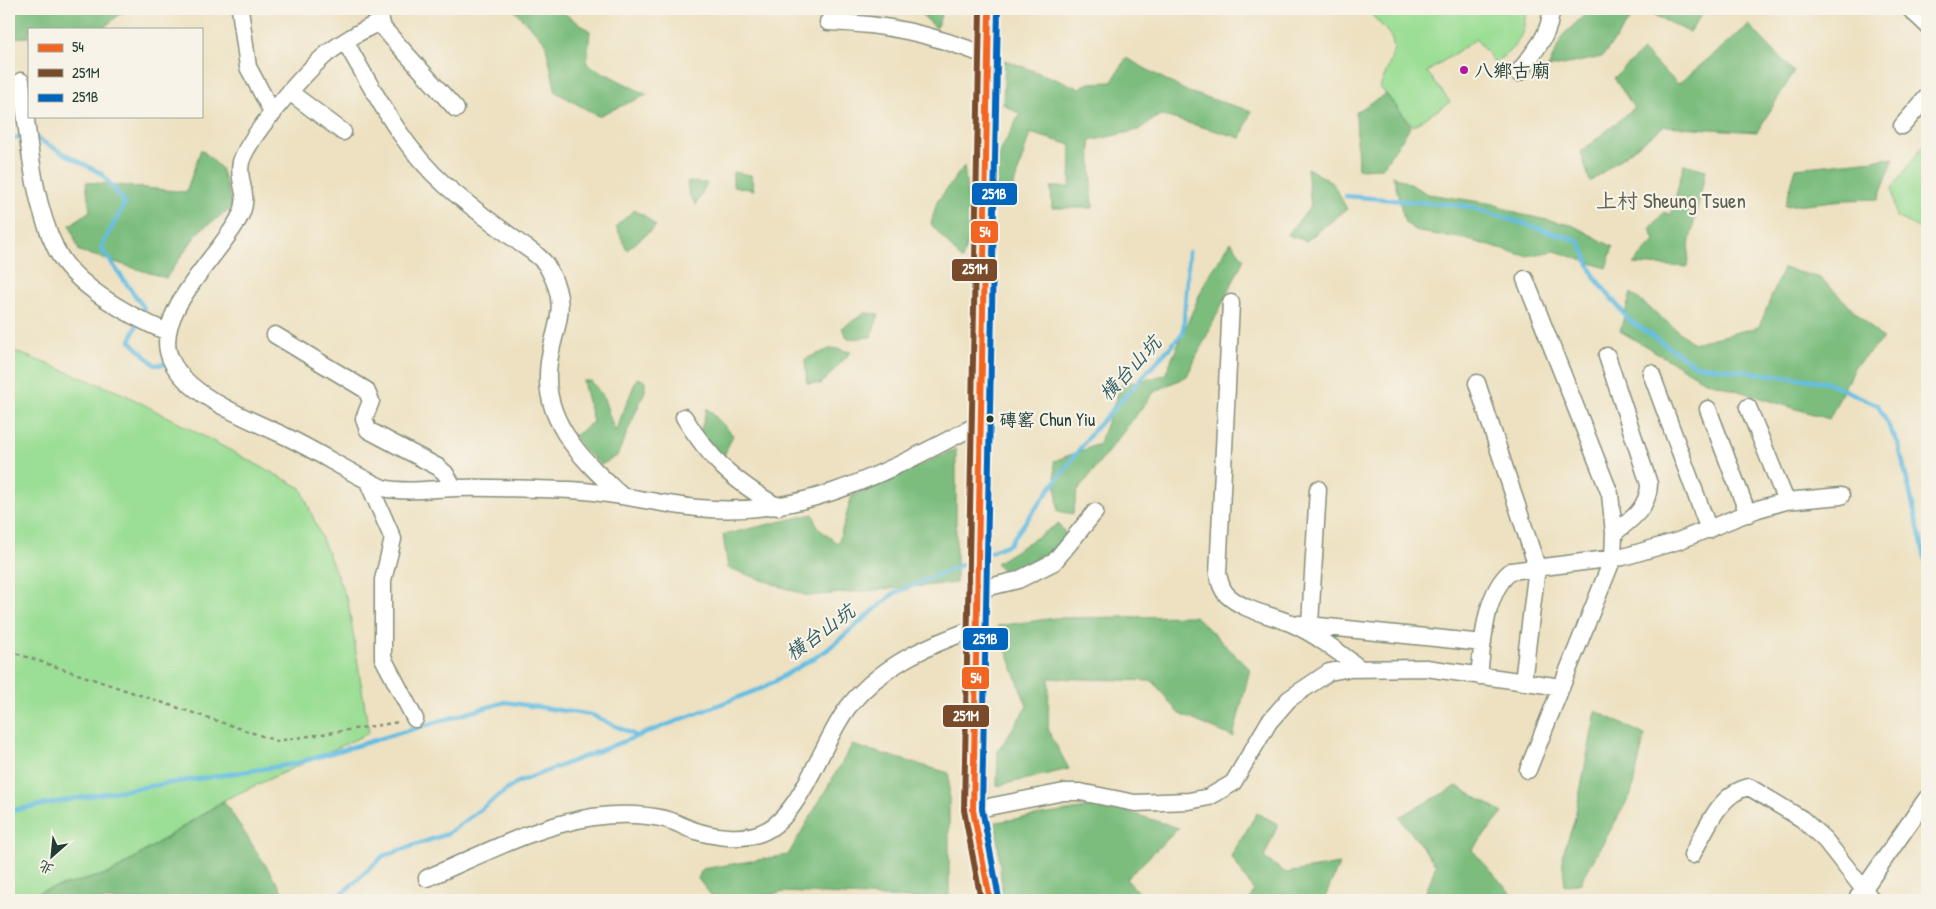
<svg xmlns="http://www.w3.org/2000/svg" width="1936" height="909" font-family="'Patrick Hand','LXGW WenKai TC',sans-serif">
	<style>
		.green { fill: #9bde95; stroke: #5d8e64 }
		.forest { fill: #7cbd7e; stroke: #4e7d59 }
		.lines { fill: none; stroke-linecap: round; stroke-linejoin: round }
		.stream { stroke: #64bde2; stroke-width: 4.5 }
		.minor-casing { stroke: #868f7a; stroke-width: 19 }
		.major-casing { stroke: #868f7a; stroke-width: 24 }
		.path { stroke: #868f7a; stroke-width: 2.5; stroke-dasharray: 4 4; stroke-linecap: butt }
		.minor { stroke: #fff; stroke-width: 16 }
		.major { stroke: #fff; stroke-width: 21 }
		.bus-1-casing { stroke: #f7f3e8; stroke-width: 10 }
		.bus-2-casing { stroke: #f7f3e8; stroke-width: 10 }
		.bus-3-casing { stroke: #f7f3e8; stroke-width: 10 }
		.bus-1 { stroke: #f26522; stroke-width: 6 }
		.bus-2 { stroke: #7a4b2a; stroke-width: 6 }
		.bus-3 { stroke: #0065bd; stroke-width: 6 }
		.poi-dot { fill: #b5179e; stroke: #f7f3e8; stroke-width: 2 }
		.bus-dot { fill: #1f3d34; stroke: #f7f3e8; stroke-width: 2 }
		.labels { text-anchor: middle; stroke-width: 4.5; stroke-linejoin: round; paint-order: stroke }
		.bus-label { font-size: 18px; fill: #1f3d34; stroke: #f7f3e8; text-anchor: start }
		.poi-label { font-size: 19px; fill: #1f3d34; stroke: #f7f3e8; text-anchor: start }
		.water-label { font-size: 20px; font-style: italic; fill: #305d60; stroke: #f7f3e8 }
		.quarter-label { font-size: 21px; fill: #5e614f; stroke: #f7f3e8 }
		.line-badge { stroke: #f7f3e8; stroke-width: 2 }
		.badge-label { font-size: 14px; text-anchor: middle; font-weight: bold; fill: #fff }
	</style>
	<rect width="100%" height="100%" fill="#f7f3e8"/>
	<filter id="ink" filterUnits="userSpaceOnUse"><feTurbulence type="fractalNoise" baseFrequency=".02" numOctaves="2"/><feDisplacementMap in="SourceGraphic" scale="10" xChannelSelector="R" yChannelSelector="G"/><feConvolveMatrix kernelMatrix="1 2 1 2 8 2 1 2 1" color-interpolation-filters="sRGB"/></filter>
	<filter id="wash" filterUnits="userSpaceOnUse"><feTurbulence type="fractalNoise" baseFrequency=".0096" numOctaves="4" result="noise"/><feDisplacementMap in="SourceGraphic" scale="20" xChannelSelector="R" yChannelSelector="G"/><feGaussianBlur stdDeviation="1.12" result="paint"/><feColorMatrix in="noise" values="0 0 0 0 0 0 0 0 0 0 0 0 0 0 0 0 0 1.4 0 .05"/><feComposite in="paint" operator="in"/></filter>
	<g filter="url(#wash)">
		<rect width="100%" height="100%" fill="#ede1c1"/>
		<path class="green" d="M1366,9H1525C1526,37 1516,47 1495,63L1476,39L1427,72L1450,102L1413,126L1380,87C1399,41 1401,45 1366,9Z
			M1927,141V232L1896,217L1892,188Z
			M9,349L126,395L301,488L348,602L369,733L224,800L111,873L42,891L20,900H9Z"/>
		<path class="forest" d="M9,9H126L102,29H29V37L9,38Z
			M513,9H558L590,31L587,64L647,95L598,116L556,92L545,42Z
			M916,9H944L936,28Z
			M1591,9H1638L1602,57L1548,68L1563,35Z
			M1641,9H1759L1703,13L1689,32Z
			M1749,25L1794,72L1757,132L1664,126L1590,182L1581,152L1634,108L1614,78L1643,51L1678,84Z
			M1126,58L1188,92L1251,111L1241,138L1160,115L1138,130L1090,141L1093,208H1052L1051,187H1070L1071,145L1030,133L1012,191L996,196L999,154L1020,114L1003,104L1005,60L1079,88L1089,83L1112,82Z
			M1386,94L1411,126L1382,168L1358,169L1356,112Z
			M201,149L221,168L233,207L199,231L166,278L79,251L70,225L90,211L86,182L186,192Z
			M1894,158L1878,199L1844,200L1785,206L1796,168Z
			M1684,164L1706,170L1690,240L1687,267L1633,264L1655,240L1650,229L1664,212L1671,215Z
			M964,166L971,230L962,260L931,224L937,202Z
			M1307,168L1332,182L1347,209L1306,241L1287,235L1311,206Z
			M733,172L751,175L754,190L733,186Z
			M1393,175L1428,194L1494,204L1519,214L1572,225L1613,247L1606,268L1555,251L1526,256L1465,239L1419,232L1405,223Z
			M687,182L707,183L696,205L689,194Z
			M634,210L645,216L656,226L627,250L616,226Z
			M1231,242L1244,259L1187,376L1154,392L1077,492L1073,514L1058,511L1054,461L1099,444L1121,385L1165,375L1206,280Z
			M1783,268L1821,278L1883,339L1855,366L1829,419L1703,380L1620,331L1631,293L1693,343L1759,327Z
			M865,313L879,314L871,337L848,339L842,328Z
			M832,348L851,352L821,384L807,383L805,359Z
			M637,378L645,381V391L617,456L601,465L585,451L574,436L593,422L583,381H591L603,396L615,432Z
			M707,408L733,435L722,460L700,433Z
			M956,449V583L808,596L728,568L723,535L813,514L818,528L838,544L852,496Z
			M1058,524L1073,542L1006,574L996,563Z
			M1195,616L1250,669L1233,737L1178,713L1153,681L1049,678L1048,730L1069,769L997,786L998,751L1027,706L997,626L1055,618Z
			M1596,711L1645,735L1631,794L1581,882L1565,886L1562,856L1574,822Z
			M852,745L949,773V900L784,892L741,900H715L698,879L702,869L788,855Z
			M1457,786L1503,813L1472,850L1517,900H1423L1436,865L1399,817Z
			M224,801L288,900H20L42,891L111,873Z
			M1106,805L1179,828L1126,879L1145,900H1075L1065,892L1061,900H1003L996,822Z
			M1257,813L1278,824L1264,858L1286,873L1339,864L1324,900H1249L1254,891L1231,856Z"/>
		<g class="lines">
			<path class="stream" d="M32,136L102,174L125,203L101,248L144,308L130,341L155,365L168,364
				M9,139L25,136
				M1346,196L1467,206L1579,241L1595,278L1629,320L1695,365L1827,382L1878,405L1899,446L1927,566
				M985,554L1009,544L1093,431L1183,333L1189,252
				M9,811L105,793L294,764L505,702L592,715L637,736
				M335,900L383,856L447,834L516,783L765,687L827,650L893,594L971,561"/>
		</g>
	</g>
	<g filter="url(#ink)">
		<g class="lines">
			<defs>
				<path id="minor" d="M240,9L248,67L273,114
					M378,9L383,28L456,109
					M1910,9L1927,25
					M380,22C364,29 335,46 322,58C302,76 248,137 241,162C236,184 253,195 238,220C218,257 150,316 171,360C190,400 256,421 293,440C323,455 352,474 383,488C406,493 430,489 454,488C493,487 532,489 571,490C614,492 656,504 698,508C806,519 887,471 979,424
					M828,22C888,24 931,34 987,56
					M346,43C375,93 401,146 445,185C468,205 493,223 517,241C526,248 543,257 548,268C574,314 549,330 548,374C546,426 587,464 622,496
					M1518,73C1533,53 1551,35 1551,9
					M21,81C29,136 31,198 56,249C74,286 130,316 167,332
					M291,93L343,132
					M1902,126L1927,97
					M1525,279L1610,494L1614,533L1613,558L1528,770
					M1231,303L1218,574C1220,582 1221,589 1227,595C1244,611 1269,614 1290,623C1315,634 1336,650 1358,667
					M275,335L366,390L371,401L364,419L368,430L438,467L445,473L454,488
					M1607,356L1649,484C1649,507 1631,520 1614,533
					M1651,373L1709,530
					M1477,383L1537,567L1523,682
					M1748,407L1786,501
					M1708,409L1748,514
					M684,417C712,462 733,480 778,507
					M368,482L393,539L383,580V658L415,719
					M977,590L1018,580L1054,562L1095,512
					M1299,624L1483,643
					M1310,624L1318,489
					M1479,676C1483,643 1484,593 1511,571L1623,557L1678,541L1758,509L1786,501L1841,496
					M973,810L1064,792H1080L1135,803L1189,801L1209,797L1233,783L1269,722L1289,699L1329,672L1345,669L1426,668L1561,687
					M1692,855C1706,830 1719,793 1749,787L1802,819L1825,840L1872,900
					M427,878C481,855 535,826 593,817C615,814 643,814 665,819C674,821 684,827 693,830C713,837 743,841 763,832C802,816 823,738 849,706C883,664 927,646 976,628
					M1858,897L1927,798"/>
				<path id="major" d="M989,9L973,810L990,900"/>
			</defs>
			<use href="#minor" class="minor-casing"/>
			<use href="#major" class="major-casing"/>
			<path class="path" d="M9,651L277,741L399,722"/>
			<use href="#minor" class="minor"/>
			<use href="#major" class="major"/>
			<defs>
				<path id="bus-1" d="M989,9L973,810L990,900"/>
				<path id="bus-2" d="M980,9L964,810L981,900"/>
				<path id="bus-3" d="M998,9L982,809L999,898"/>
			</defs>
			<use href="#bus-1" class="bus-1-casing"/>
			<use href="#bus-2" class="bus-2-casing"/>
			<use href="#bus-3" class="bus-3-casing"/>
			<use href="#bus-1" class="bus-1"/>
			<use href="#bus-2" class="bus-2"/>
			<use href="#bus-3" class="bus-3"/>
		</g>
	</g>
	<circle class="poi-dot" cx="1464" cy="70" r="5"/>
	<circle class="bus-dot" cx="990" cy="419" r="4.5"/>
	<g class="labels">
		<g class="bus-label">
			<text x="999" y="426">磚窰 Chun Yiu</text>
		</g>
		<g class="poi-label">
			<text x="1474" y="77">八鄉古廟</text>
		</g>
		<g class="water-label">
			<text transform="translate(1130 368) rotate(-47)" y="7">橫台山坑</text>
			<text transform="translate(820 632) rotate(-36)" y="7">橫台山坑</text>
		</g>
		<g class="quarter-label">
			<text x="1671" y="208">上村 Sheung Tsuen</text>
		</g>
	</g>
	<g class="line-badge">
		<rect x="971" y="182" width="47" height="24" rx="5" fill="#0065bd"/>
		<rect x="970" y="220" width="29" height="24" rx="5" fill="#f26522"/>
		<rect x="951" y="258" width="47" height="24" rx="5" fill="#7a4b2a"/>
		<rect x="962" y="627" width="47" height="24" rx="5" fill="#0065bd"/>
		<rect x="961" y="666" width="29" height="24" rx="5" fill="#f26522"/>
		<rect x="942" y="704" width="48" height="24" rx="5" fill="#7a4b2a"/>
	</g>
	<g class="badge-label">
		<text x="994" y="199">251B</text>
		<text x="985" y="237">54</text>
		<text x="975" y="274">251M</text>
		<text x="985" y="644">251B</text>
		<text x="976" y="683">54</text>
		<text x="966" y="721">251M</text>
	</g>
	<rect width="1936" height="909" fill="none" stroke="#f7f3e8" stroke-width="30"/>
	<rect x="28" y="28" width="175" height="90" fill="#f7f3e8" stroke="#a1aaa0"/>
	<rect x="38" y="44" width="25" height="8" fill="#f26522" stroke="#a1aaa0"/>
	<text x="72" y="52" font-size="15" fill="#1f3d34">54</text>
	<rect x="38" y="69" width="25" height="8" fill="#7a4b2a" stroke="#a1aaa0"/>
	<text x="72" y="78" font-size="15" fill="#1f3d34">251M</text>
	<rect x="38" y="94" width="25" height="8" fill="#0065bd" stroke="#a1aaa0"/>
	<text x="72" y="102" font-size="15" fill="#1f3d34">251B</text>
	<g transform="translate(52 856) rotate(207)" stroke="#f7f3e8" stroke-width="4" paint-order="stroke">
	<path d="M0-4L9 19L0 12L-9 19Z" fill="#1f3d34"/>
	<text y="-8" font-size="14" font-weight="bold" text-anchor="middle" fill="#1f3d34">北</text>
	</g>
</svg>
